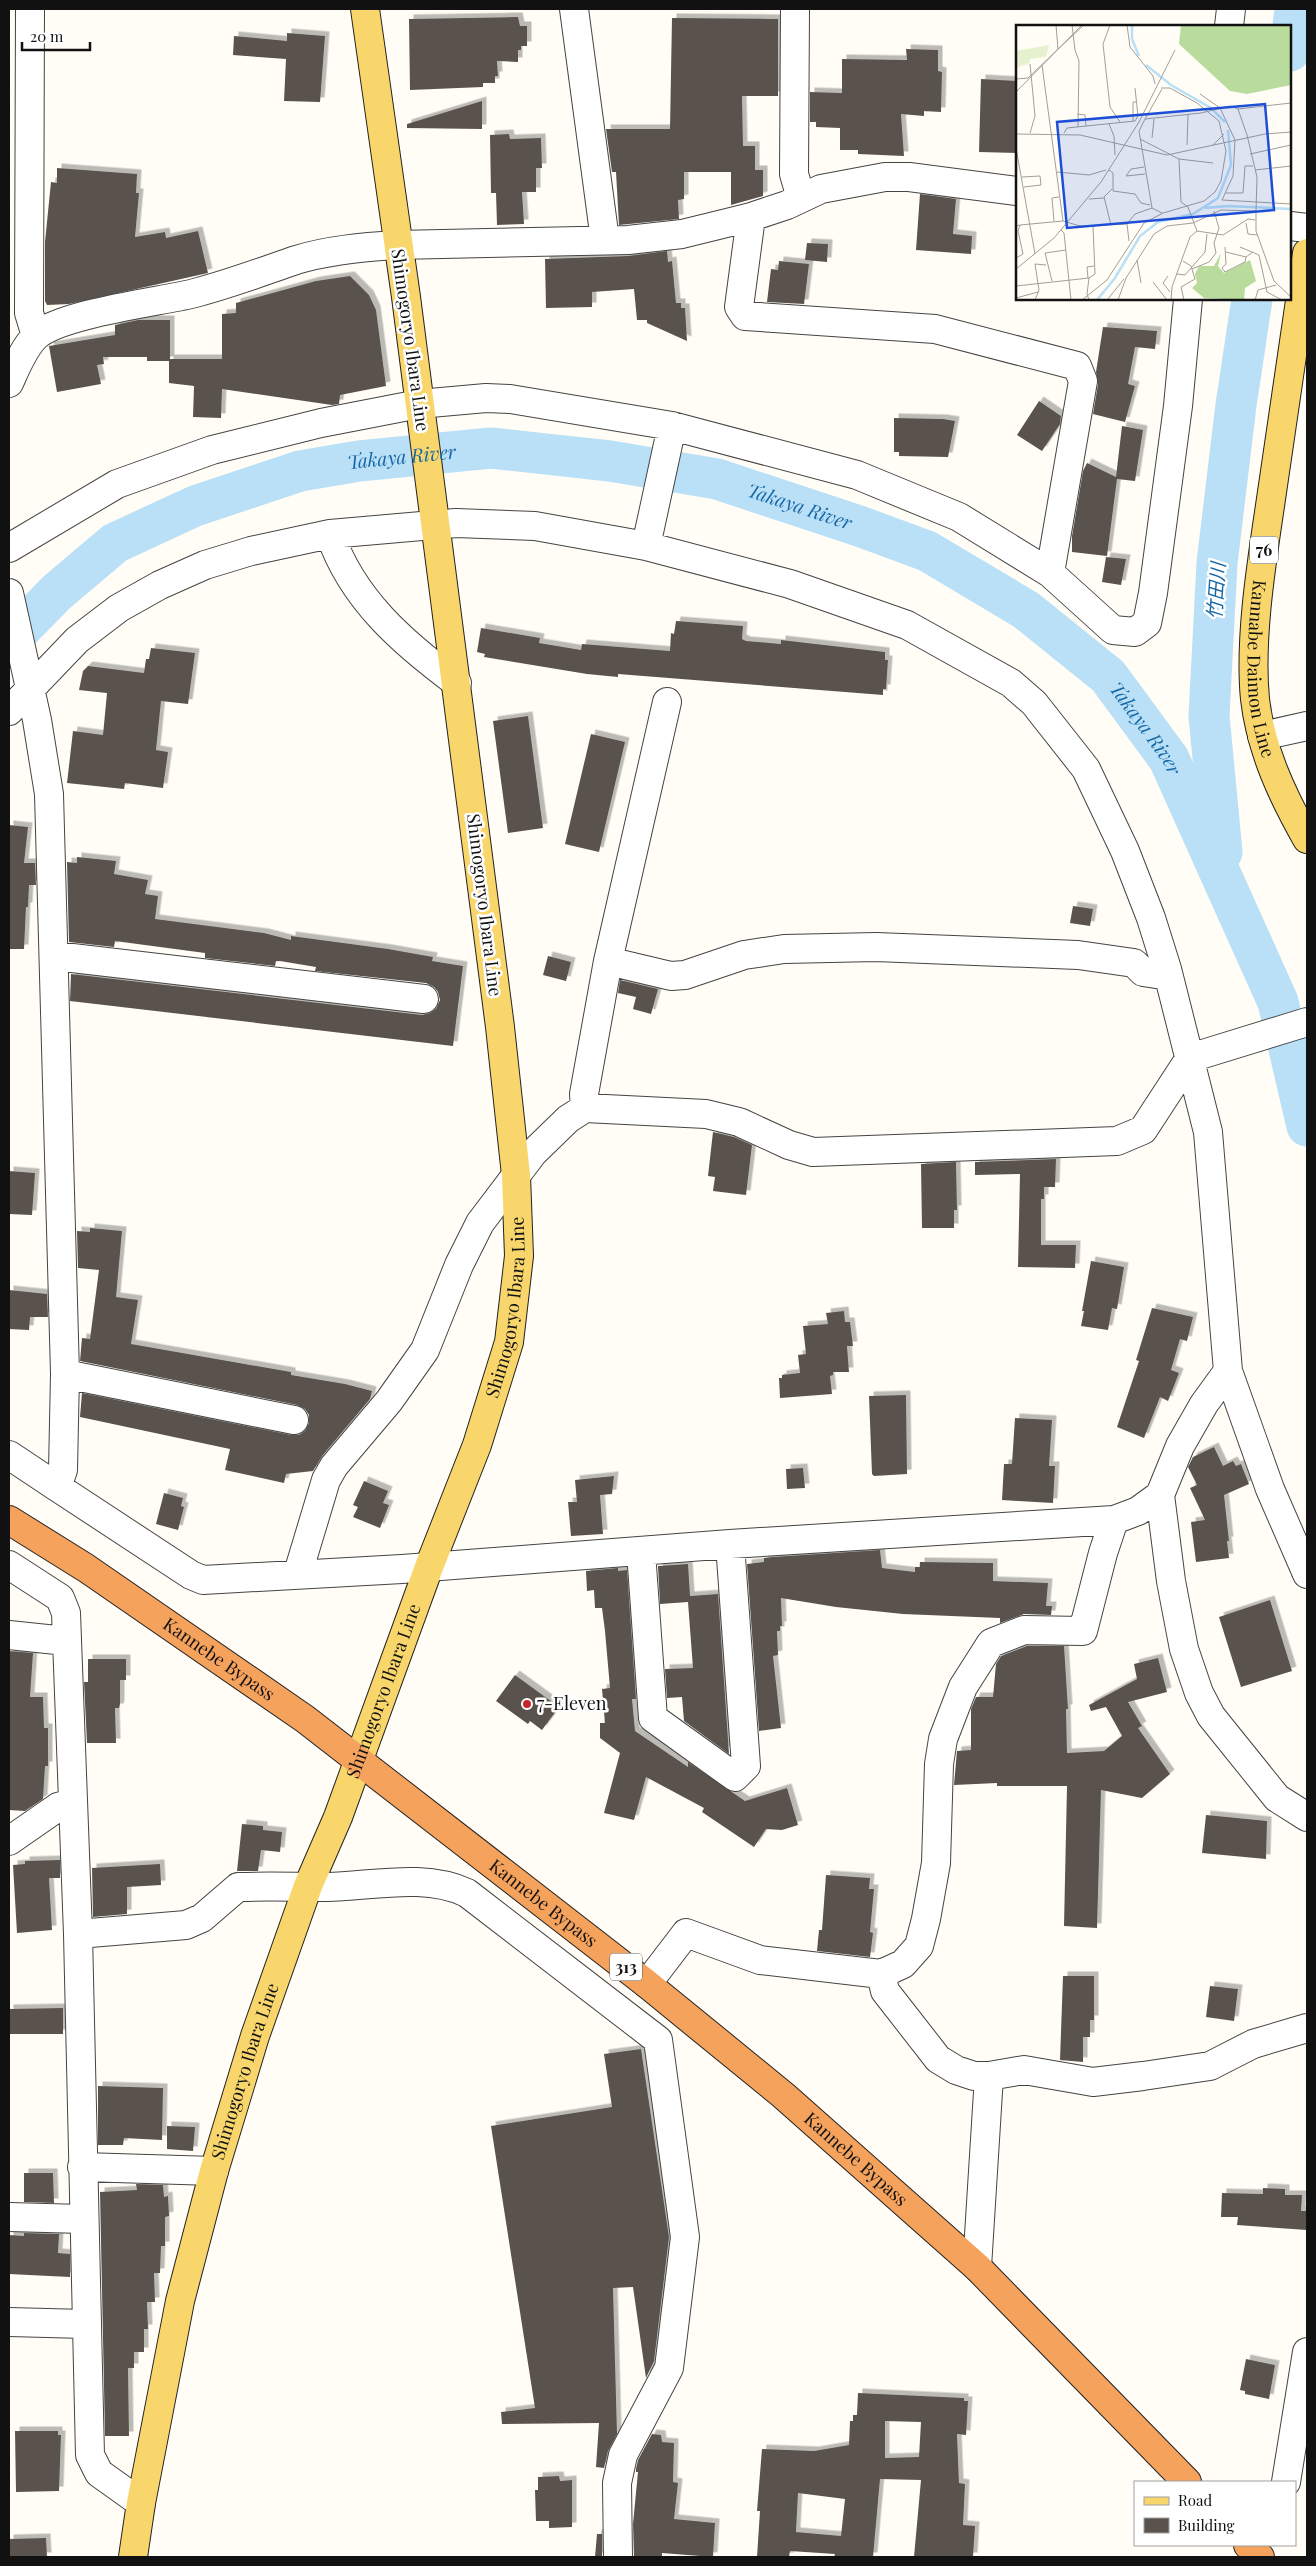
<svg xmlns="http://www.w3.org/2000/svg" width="1316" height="2566" font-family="'Playfair Display','Noto Sans JP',serif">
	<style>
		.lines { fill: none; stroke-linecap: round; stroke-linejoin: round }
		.river { stroke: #b9e0f7; stroke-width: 41 }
		.building { fill: #5a524d; fill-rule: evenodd; filter: url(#shadow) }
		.minor-casing { stroke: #444; stroke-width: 30 }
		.major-casing { stroke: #222; stroke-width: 30 }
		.highway-casing { stroke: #222; stroke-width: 30 }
		.minor { stroke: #fff; stroke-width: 28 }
		.major { stroke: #f9d66b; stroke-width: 28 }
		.highway { stroke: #f5a25d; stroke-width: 28 }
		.poi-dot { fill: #c4262e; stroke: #fff; stroke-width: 2 }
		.labels { text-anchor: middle; stroke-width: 5; stroke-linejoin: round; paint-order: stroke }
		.shield { fill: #fff; stroke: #585858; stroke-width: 1 }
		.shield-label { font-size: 16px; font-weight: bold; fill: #111 }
		.street-label { font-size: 18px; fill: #111; stroke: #fff }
		.poi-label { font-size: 18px; fill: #111; stroke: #fff; text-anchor: start }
		.water-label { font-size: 19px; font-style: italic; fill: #1768a6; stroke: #fff }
		.inset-river { fill: none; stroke: #b9e0f7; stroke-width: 2.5 }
		.inset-road { fill: none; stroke: #a09f9a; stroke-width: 1 }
		.view { fill: #1d4ed8; fill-opacity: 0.15; stroke: #1d4ed8; stroke-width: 2.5 }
		.inset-edge { fill: none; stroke: #111; stroke-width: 2.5 }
	</style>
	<defs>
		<filter id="shadow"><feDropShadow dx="4.5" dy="-4.5" stdDeviation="0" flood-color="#0004"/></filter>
	</defs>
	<rect width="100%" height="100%" fill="#fffdf5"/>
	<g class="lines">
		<g class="river">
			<path d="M1290,51L1295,9"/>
			<path id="s1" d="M9,641L57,592L115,543L195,506L300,471L359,461L491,448L610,461L717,479L859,526L927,551L1026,610L1108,676L1169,759L1278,1002L1307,1126"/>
			<path d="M1222,852L1209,716L1217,563L1236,405L1252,299"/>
		</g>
	</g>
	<path class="building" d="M518,17L520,26H527V46H521V50H518V62L497,61L498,76H495V83H483V87L410,90L409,19Z
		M672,18L778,19V96H742L743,146H755V170H763V196L731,205V172H684V199L678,200L679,219L619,225L616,172H612L606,129H670Z
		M287,33L325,36L320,102L284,101L286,59L233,55L234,36L287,41Z
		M906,49L938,50V71L942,72L941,112L924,111V116L901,114L904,156L858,154V150H840V128L816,127V122H810V92L842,93V59L907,60Z
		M981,79L1017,81V153L979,152Z
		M482,101V129L407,128V124Z
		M509,134L510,139L541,138L542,168H536V192H522L524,224L497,225L496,193H491L490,135Z
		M57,168L137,174L136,193H139L135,237L165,232L166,238L198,231L208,273L69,304L47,305L45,301V242L51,182L57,183Z
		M920,194L956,199L953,234L972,236L971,254L916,250Z
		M807,243L828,244L827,262L805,260Z
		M667,251L668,262L672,261L676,303H681V308H685L687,341L647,323V320H637L634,289L592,292V307L546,308L545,259L628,256Z
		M779,261L809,264L804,304L767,302L771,269L778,270Z
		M350,276L369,295L376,310L386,386L340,395L339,404L332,405L222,389L221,418L193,417L194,386L169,383V361H147V357H103L104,364L97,365L101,384L57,392L49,346L115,335V325L138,320H170V359H222V314L236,313V303L316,281Z
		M1103,327L1157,331L1155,349L1135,347L1128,384L1135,386L1125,422L1093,414L1098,384L1096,372Z
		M1039,401L1061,416L1060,424L1042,451L1017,435Z
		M894,418L943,419L955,421L948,457L899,456V452H894Z
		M1122,426L1143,430L1135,481L1117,479L1107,556L1072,552V536L1083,471L1087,463L1116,477Z
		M1106,557L1126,559L1121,585L1102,582Z
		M676,621L743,626L742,639L746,641L781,644V640L885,652V660H888L886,689H883V695L618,674V677L587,674L484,657L485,654L477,652L481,628L540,638L539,643L581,650L582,644L670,651L671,633L674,634Z
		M151,648L195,653L188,704L161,701L156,750L168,752L163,788L125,783L124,789L67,783L73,731L103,735L107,693L79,690L83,671L88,666L144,673L146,659H149Z
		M528,716L543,828L508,833L493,721Z
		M591,734L625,742L599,852L565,844Z
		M9,825L28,827L24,863H35L36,885H29L28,907H26L24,949H9Z
		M77,857L116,861L114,874L148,880L145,894L158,896L155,919L264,933L291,940V936L388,949L433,957L432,961L463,966L453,1046L70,1001L71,974L422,1015L430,1013L436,1009L440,1000L438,992L434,987L426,983L315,971L316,967L280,961H276L275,966L205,958V953L115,941L114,947L69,942L67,862L77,863Z
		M1073,906L1093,909L1090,926L1070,923Z
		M548,956L571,962L566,981L543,975Z
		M620,980L658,989L651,1014L633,1009L636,997L618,993Z
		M713,1132L734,1137L752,1145L746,1195L713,1191L715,1177L708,1176Z
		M1056,1159L1055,1187H1044V1199H1041V1245H1076L1075,1268L1018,1267L1020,1174L975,1175V1162Z
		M956,1162L957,1210H954V1228H922L921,1164Z
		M9,1171L35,1173L32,1215L9,1214Z
		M90,1228L122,1231L116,1297L138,1300L131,1344L291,1372V1375L345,1384L372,1391L370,1399L322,1456L313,1471L286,1474L284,1483L225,1470L230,1449L80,1417L82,1393L291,1435H299L305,1431L309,1423V1415L305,1409L297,1405L80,1361L82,1338L90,1339L99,1270L78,1268L77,1231L90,1232Z
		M1091,1261L1124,1267L1117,1309L1112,1308L1108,1330L1081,1326L1084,1311H1082Z
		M9,1290L47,1294L48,1317H30L29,1330L9,1329Z
		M1152,1308L1193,1317L1187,1341L1180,1339L1171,1370L1179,1373L1168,1401L1160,1397L1144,1438L1117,1427L1139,1361L1136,1360Z
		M844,1311L845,1322H850L853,1346H847L849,1372H833V1375L830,1376L832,1394L780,1398L779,1378H782V1375L800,1373L798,1355L806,1354L803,1326L828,1324L826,1313Z
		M906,1395L907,1474L874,1476L872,1474L869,1396Z
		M1015,1418L1052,1420L1049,1466H1055L1053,1503L1002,1500L1004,1464H1012Z
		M1214,1447L1223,1466L1233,1461L1236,1466L1241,1464L1249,1484L1224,1495L1229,1541H1227L1229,1558L1196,1562L1191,1522L1205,1520L1190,1488L1197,1485L1188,1467L1193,1457Z
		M803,1468L805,1488L787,1489L786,1469Z
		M614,1476L612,1494L600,1495L603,1534L571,1536L568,1502H577L575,1480Z
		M364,1481L388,1491L383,1503L389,1505L380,1528L353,1517L358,1507L353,1505Z
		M164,1493L183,1498L181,1506L184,1507L178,1530L156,1524Z
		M880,1550L882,1568L915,1572V1567H920V1562L993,1563V1581L1048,1583L1046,1606H1052L1051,1615L1024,1614L1000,1623V1618L903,1614L836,1607L781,1598L782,1626H780V1631H777L778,1655L773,1656L781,1728L759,1731L747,1564L764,1562V1558L773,1557Z
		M688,1564L690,1596L718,1594L729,1754L684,1721L682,1697L667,1698L665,1669L693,1668L688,1602L660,1604L658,1566Z
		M618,1568V1571L627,1570L636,1699H632L635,1731L688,1767V1762L745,1801L787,1788L798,1825L782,1830L766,1829L754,1847L702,1812L704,1808L646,1777L634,1820L604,1813L620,1753L600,1738V1723H605L602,1689L610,1688L605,1631L602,1608H595L594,1590L587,1591L586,1571Z
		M1270,1600L1292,1671L1241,1687L1219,1617Z
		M1027,1646H1064L1068,1709H1066L1067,1753L1104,1751L1122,1736L1106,1707L1091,1711L1089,1705L1137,1679L1134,1664L1158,1658L1167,1692L1128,1702L1142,1726L1138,1728L1170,1774L1142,1798L1101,1790L1097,1928L1064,1926L1067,1786H997V1783L954,1785L957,1751L971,1750V1709L976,1697H993L996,1664L1001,1656Z
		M9,1651L33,1653L30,1697H43L44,1728H48V1766H45L43,1799L25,1811L9,1810Z
		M88,1659H126V1680H120V1704L119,1708H115L116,1743H87L84,1682H88Z
		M515,1675L559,1707L542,1730L530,1721L528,1724L496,1701Z
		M1206,1815L1267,1821L1266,1859L1202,1853Z
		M242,1824L263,1826V1830L282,1832L280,1852L261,1850L258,1871H237Z
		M60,1860V1878H49L52,1930L17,1933L13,1865L25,1864V1861Z
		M160,1864L161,1885L127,1887V1914L93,1917L92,1868Z
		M826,1875L870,1878L869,1889H874L870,1932L873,1933L870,1957L817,1951L819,1930H822Z
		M1063,1976H1094V2020H1090V2037H1083V2062L1060,2060Z
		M1210,1986L1238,1989L1234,2021L1206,2017Z
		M63,2008V2034H9V2009Z
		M641,2049L669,2237L654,2361L646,2378L633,2287L613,2288L617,2434L608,2451L604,2468L596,2467L599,2423L502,2424L501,2412L535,2408L491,2126L612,2107L604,2054Z
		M98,2086L163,2088L162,2140L124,2138L123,2145H98Z
		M167,2126L195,2127L193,2151L167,2149Z
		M24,2173H53L54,2203L24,2202Z
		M136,2184L163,2185L164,2197L168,2196L169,2216L165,2217V2246H161L160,2273H154L155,2302H147L148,2329H144V2352H134V2368H128L129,2436H105L100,2192L137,2190Z
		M1263,2188L1285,2189V2195H1302L1301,2211H1307V2230L1237,2225L1238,2217H1221L1222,2193L1263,2194Z
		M24,2233L59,2234L58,2253L70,2254V2277L9,2274V2235L24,2236Z
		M1246,2359L1275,2365L1269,2399L1245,2394V2391L1240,2390Z
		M858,2393L964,2398V2401H968L966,2435L957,2434L959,2483L965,2484L963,2525L975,2526L973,2557H914L921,2480L880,2479L873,2557H834L835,2554L790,2551L789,2557H757L760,2511H757L762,2449L814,2451L849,2445L850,2421H853V2415H857ZM885,2421L921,2422L919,2457L885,2458ZM798,2493L845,2499L841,2536L796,2532Z
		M15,2431H58V2435H61L59,2491L16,2492Z
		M652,2434L661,2435L662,2442L674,2443L673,2482L678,2483L674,2519L715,2523L713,2557L662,2553V2557H634L633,2524L638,2472H636V2469L638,2460Z
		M559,2476L560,2481L572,2480V2527L549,2528V2521H536L535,2490H538V2477Z
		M597,2534H602V2557H595Z
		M46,2538L47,2557H9V2539Z"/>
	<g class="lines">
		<defs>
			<path id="minor" d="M30,9L29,313L36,336
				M574,9L605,240
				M795,9L794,174L801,198
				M1229,26L1231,9
				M751,217L739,307L745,316L935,329L1077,366L1083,381L1050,573
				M1290,226L1307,228
				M9,383C16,368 23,349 35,337C58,314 157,302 191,294C227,285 261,272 296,260C328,250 364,247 397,245L628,240L682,234L751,217L787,205L821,189L885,177H909L1017,191
				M330,534C352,599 403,643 457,683
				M646,546L672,426
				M9,548L117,484L212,450L321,423L419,404L486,398L510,399L672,426L857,475L959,517L1050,573L1113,630L1135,632L1147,623L1153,593L1178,406L1188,299
				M9,593L37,720L49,794L65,1374L63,1470L57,1487L191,1575L203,1580L402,1569L730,1544L1114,1520L1138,1511L1160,1495
				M9,711L77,640L119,608L160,585L205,565L251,551L330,534L456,523L535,526L646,546L790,584L907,625L1011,683L1034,703L1086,769L1125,851L1151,918L1167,969L1208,1132L1228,1371L1270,1489L1307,1574
				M1262,736L1307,726
				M55,956L424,999
				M608,961L671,976L685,975L744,955L784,949L876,947L1078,955L1134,963L1143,972L1156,974L1167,969
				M585,1108L584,1094L608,961L667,702
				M1228,1371L1204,1404L1180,1446L1160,1495L1171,1581L1184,1649L1199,1693L1211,1716L1277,1798L1307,1817
				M65,1374L294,1420
				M9,1455L57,1487
				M641,1552L653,1718L735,1777L746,1766L730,1544
				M9,1565L60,1598L66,1613L78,1934L90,2455L99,2473L141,2503
				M298,1573L326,1480L334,1466L389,1401L425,1350L459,1265L480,1223L533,1153L568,1119L585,1108L706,1114L739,1122L789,1145L813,1152L1117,1141L1143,1130L1190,1058L1307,1022
				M9,1635L66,1641
				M9,1841L58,1807L72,1803
				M78,1934L186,1925L202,1918L238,1887C268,1886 297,1887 327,1887C373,1886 425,1873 467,1893L658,2040L685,2237L669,2368L623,2455L617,2483L618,2557
				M881,1974L885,1991L938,2059L956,2070L974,2076H989L1024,2070L1093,2082L1143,2076L1210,2066L1253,2044L1307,2028
				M647,1984L686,1933L760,1960L881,1974L903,1964L919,1946L926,1919L936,1863L939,1764L943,1739L963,1687L991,1643L1024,1630L1083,1631L1103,1553L1114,1520
				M82,2167L214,2171
				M9,2217L83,2219
				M977,2267L989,2076
				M9,2322L85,2324
				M1286,2482L1307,2352"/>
			<g id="major">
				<path id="s2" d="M1307,253C1295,335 1283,417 1271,499C1262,560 1249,638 1255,699C1261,750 1282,795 1307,839"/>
				<path id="s3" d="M133,2557L141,2503L180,2301L214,2171L255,2036L308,1886L338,1817L429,1567L477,1445L509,1342L519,1256L516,1175L500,1027L406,297L365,9"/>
			</g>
			<g id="highway">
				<path id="s4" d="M9,1520L86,1568L305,1719L647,1984L783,2095L977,2267L1187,2482"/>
				<path d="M1248,2545L1260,2557"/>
			</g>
		</defs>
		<use href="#minor" class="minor-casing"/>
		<use href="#major" class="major-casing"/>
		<use href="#highway" class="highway-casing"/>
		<use href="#minor" class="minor"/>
		<use href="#major" class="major"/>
		<use href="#highway" class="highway"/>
	</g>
	<circle class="poi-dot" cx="527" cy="1704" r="5"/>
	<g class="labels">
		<g class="shield">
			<rect x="1250" y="536.5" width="28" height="27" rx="4"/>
			<rect x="610" y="1953.5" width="32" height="27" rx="4"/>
		</g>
		<g class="shield-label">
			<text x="1264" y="556">76</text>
			<text x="626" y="1973">313</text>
		</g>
		<g class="street-label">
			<text transform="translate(410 340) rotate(82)" y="6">Shimogoryo Ibara Line</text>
			<text dy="6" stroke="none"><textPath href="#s2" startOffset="420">Kannabe Daimon Line</textPath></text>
			<text transform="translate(484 905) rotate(83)" y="6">Shimogoryo Ibara Line</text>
			<text dy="6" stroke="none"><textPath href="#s3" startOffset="1309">Shimogoryo Ibara Line</textPath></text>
			<text dy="6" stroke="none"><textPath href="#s4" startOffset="252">Kannebe Bypass</textPath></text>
			<text dy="6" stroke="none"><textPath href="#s3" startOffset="904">Shimogoryo Ibara Line</textPath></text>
			<text dy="6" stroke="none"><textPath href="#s4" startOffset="658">Kannebe Bypass</textPath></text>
			<text dy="6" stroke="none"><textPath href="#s3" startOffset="499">Shimogoryo Ibara Line</textPath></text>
			<text dy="6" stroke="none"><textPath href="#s4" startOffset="1062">Kannebe Bypass</textPath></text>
		</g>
		<g class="poi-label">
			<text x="537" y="1710">7-Eleven</text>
		</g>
		<g class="water-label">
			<text dy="7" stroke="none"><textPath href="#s1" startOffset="446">Takaya River</textPath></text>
			<text dy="7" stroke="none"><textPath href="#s1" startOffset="851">Takaya River</textPath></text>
			<text transform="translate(1216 591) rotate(-86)" y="7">竹田川</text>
			<text dy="7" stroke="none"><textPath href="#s1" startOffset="1271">Takaya River</textPath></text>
		</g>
	</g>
	<g transform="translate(1016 25)">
		<rect width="275" height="275" fill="#fffdf5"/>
		<path d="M165,0H275V60L231,69L214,66L163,19ZM205,228L202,241L208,248L234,235L240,256L229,263L228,275L188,273L176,263L181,258L179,249L183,241H198Z" fill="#b9dc9c"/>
		<path d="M33,20L30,32L14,34V38L0,43V26Z" fill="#e6f2cf"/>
		<path class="inset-river" d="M116,0V14L123,31M130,40L155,60L195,83L209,97M189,183L212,181L275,184M81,275L99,253L124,211L142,197L177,189L202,173L215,140L212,105"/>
		<path class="inset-road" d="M56,0L59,25L63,36L62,102M94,0L87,19L94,82L104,97M111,0L114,22L137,51L139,59M42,24L68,0M26,40L47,196L64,201L111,199M0,54L12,53L42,24L40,0M119,63L122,91M0,67L66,0M184,69L204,83L219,115L217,151L206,175L275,179M222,84L275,78M61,89L69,90L70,101M129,94L146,64M117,96V77H121M93,99L98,111L99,130M14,108L19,91L14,39M48,108L51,103L119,96L122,91M0,109L64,110L151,130L249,109L275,107M136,113L138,94M124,114L163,134L197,138M171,120L172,90M197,120L208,109M0,123L19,229M234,129L275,120M128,142L115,144L110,151L129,149M93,145L97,148V166L119,169L125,178L134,180M239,145L275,141M41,147L73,150L90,145M6,152L24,151L25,160L8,162M210,168H227L229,141H237M73,174L88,173M136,183L123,106L129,94L185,88L214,81L222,84L231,110L241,152L240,186M38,196L36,173L43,172M230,198L232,209L241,210M4,200L47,196M95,200L88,172L96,164M0,201L4,200L2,206L7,229L0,233M45,205L48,208L55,275M181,206L207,210L232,194L239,195M113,216L111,199L119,189L136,183L146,188M209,222L210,239L206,243L209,247L229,237L230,232M224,222L243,230L251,267L266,275M210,227L230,232L237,227M121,235L125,258M167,236L175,241L179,254L165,262L168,275M0,244L38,213L85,157L123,97L159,25M176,244L193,237L200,228L198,218L203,203L198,186M161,249L169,250L189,227L191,209M152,251L147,258L154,267M72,253L71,242L78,241M36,256L29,228L50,225M137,257L151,275M0,261L73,253M0,273L22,267M19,275L23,265L19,239L30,240M66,275L91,255L128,198L147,188L188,176L199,167L205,156L210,126L203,96L181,78L154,63H145M73,275L71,269L73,253L79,249L77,201M91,275L108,254M102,275L110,253L138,209L151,201L177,198L205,185L240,186V206L258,256L275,272M155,275L156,262L174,212L181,206L172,182L165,177L163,134M239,275L242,265L260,260"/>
		<path class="view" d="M249,79L258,185L51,203L41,97Z"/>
		<rect width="275" height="275" class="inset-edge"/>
	</g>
	<rect width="1316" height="2566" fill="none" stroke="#111111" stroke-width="20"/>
	<rect x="1134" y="2481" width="162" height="65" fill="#ffffff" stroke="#a0a0a0"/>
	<rect x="1144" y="2497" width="25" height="8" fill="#f9d66b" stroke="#a0a0a0"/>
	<text x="1178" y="2506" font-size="15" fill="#111111">Road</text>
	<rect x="1144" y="2518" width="25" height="15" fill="#5a524d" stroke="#a0a0a0"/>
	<text x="1178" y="2531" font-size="15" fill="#111111">Building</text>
	<path d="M22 42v8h68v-8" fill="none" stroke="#111111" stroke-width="2.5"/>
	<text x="30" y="42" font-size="15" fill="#111111" stroke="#ffffff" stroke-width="4" paint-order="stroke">20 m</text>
</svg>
